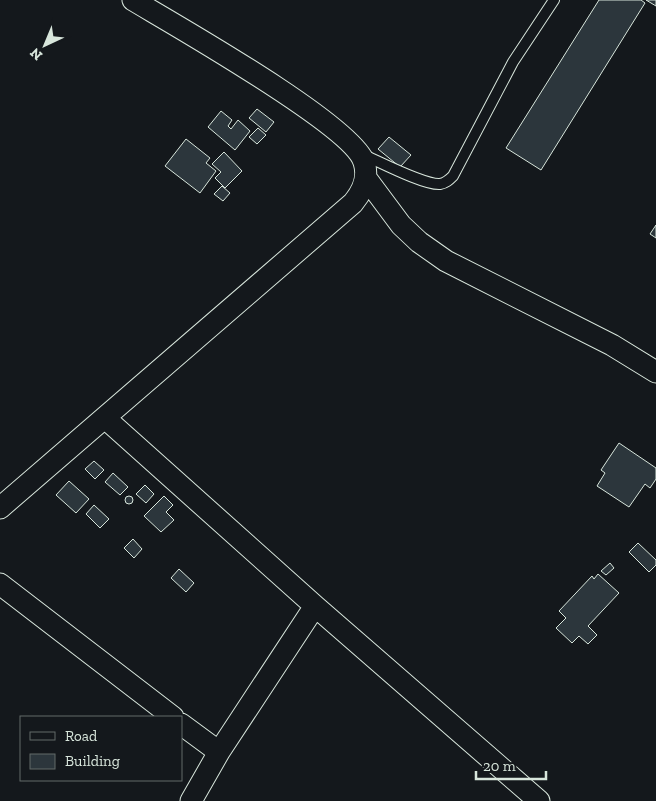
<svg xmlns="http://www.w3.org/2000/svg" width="656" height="801" font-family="'Zilla Slab',serif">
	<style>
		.building { fill: #2c363c; stroke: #d8e6dc }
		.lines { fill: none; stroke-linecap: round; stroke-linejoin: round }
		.service-casing { stroke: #d8e6dc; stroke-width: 12 }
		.minor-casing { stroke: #d8e6dc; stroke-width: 23 }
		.service { stroke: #14181c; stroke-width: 10 }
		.minor { stroke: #14181c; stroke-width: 21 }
	</style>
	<rect width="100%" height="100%" fill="#14181c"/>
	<path class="building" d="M599,0H641L645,3L541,170L506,148Z
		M646,0H656V6Z
		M257,109L274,122L266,132L249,118Z
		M221,111L232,120L228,126L231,129L238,120L250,131L235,150L208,127Z
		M258,128L266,135L257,144L249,137Z
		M389,137L411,155L400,167L378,149Z
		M186,139L210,158L206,163L216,171L200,193L165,166Z
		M224,152L242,171L225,188L215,178L221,172L212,164Z
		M222,186L230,193L223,201L214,194Z
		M656,225V238L650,234Z
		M619,443L656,468V479L650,488L645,484L629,507L597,486L605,473L601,470Z
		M94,461L104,470L95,479L85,469Z
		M113,473L128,487L120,495L105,482Z
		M69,481L89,499L76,513L56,495Z
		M145,485L154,494L146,503L136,494Z
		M125 500a4 4 0 1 1 8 0a4 4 0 1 1-8 0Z
		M164,496L173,505L166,512L174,520L161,532L144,516Z
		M94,505L109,519L100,528L86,514Z
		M133,539L142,549L134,558L124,548Z
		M638,543L656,560V565L649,572L629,552Z
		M610,563L614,568L606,575L601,571Z
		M179,569L194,583L186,592L171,578Z
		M598,574L619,593L588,626L597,635L588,644L579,636L572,643L556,628L566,618L559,611L592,576L594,579Z"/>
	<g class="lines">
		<defs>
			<path id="service" d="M364,155C380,162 424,185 440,184C446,183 449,180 453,176L513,62L554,0"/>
			<path id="minor" d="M366,178L401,225L419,242L446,261L612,345L656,372
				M105,418L315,606L539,801
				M0,508L353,203C363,191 369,178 364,162C352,125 173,24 133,0
				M0,584L173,717
				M181,724L219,752
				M191,801L219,752L315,606"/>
		</defs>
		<use href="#service" class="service-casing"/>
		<use href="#minor" class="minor-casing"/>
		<use href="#service" class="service"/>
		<use href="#minor" class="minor"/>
	</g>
	<rect x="20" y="716" width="162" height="65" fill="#14181c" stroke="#626a69"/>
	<rect x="30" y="732" width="25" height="8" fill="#14181c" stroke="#626a69"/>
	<text x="65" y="741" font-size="15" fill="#d8e6dc">Road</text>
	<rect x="30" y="754" width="25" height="15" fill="#2c363c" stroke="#626a69"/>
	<text x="65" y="766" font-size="15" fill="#d8e6dc">Building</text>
	<g transform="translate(45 45) rotate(224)" stroke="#14181c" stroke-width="4" paint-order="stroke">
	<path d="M0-4L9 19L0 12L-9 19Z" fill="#d8e6dc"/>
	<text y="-8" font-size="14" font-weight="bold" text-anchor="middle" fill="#d8e6dc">N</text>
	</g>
	<path d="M476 771v8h70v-8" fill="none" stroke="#d8e6dc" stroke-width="2.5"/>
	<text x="483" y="771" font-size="15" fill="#d8e6dc" stroke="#14181c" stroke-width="4" paint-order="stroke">20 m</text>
</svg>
